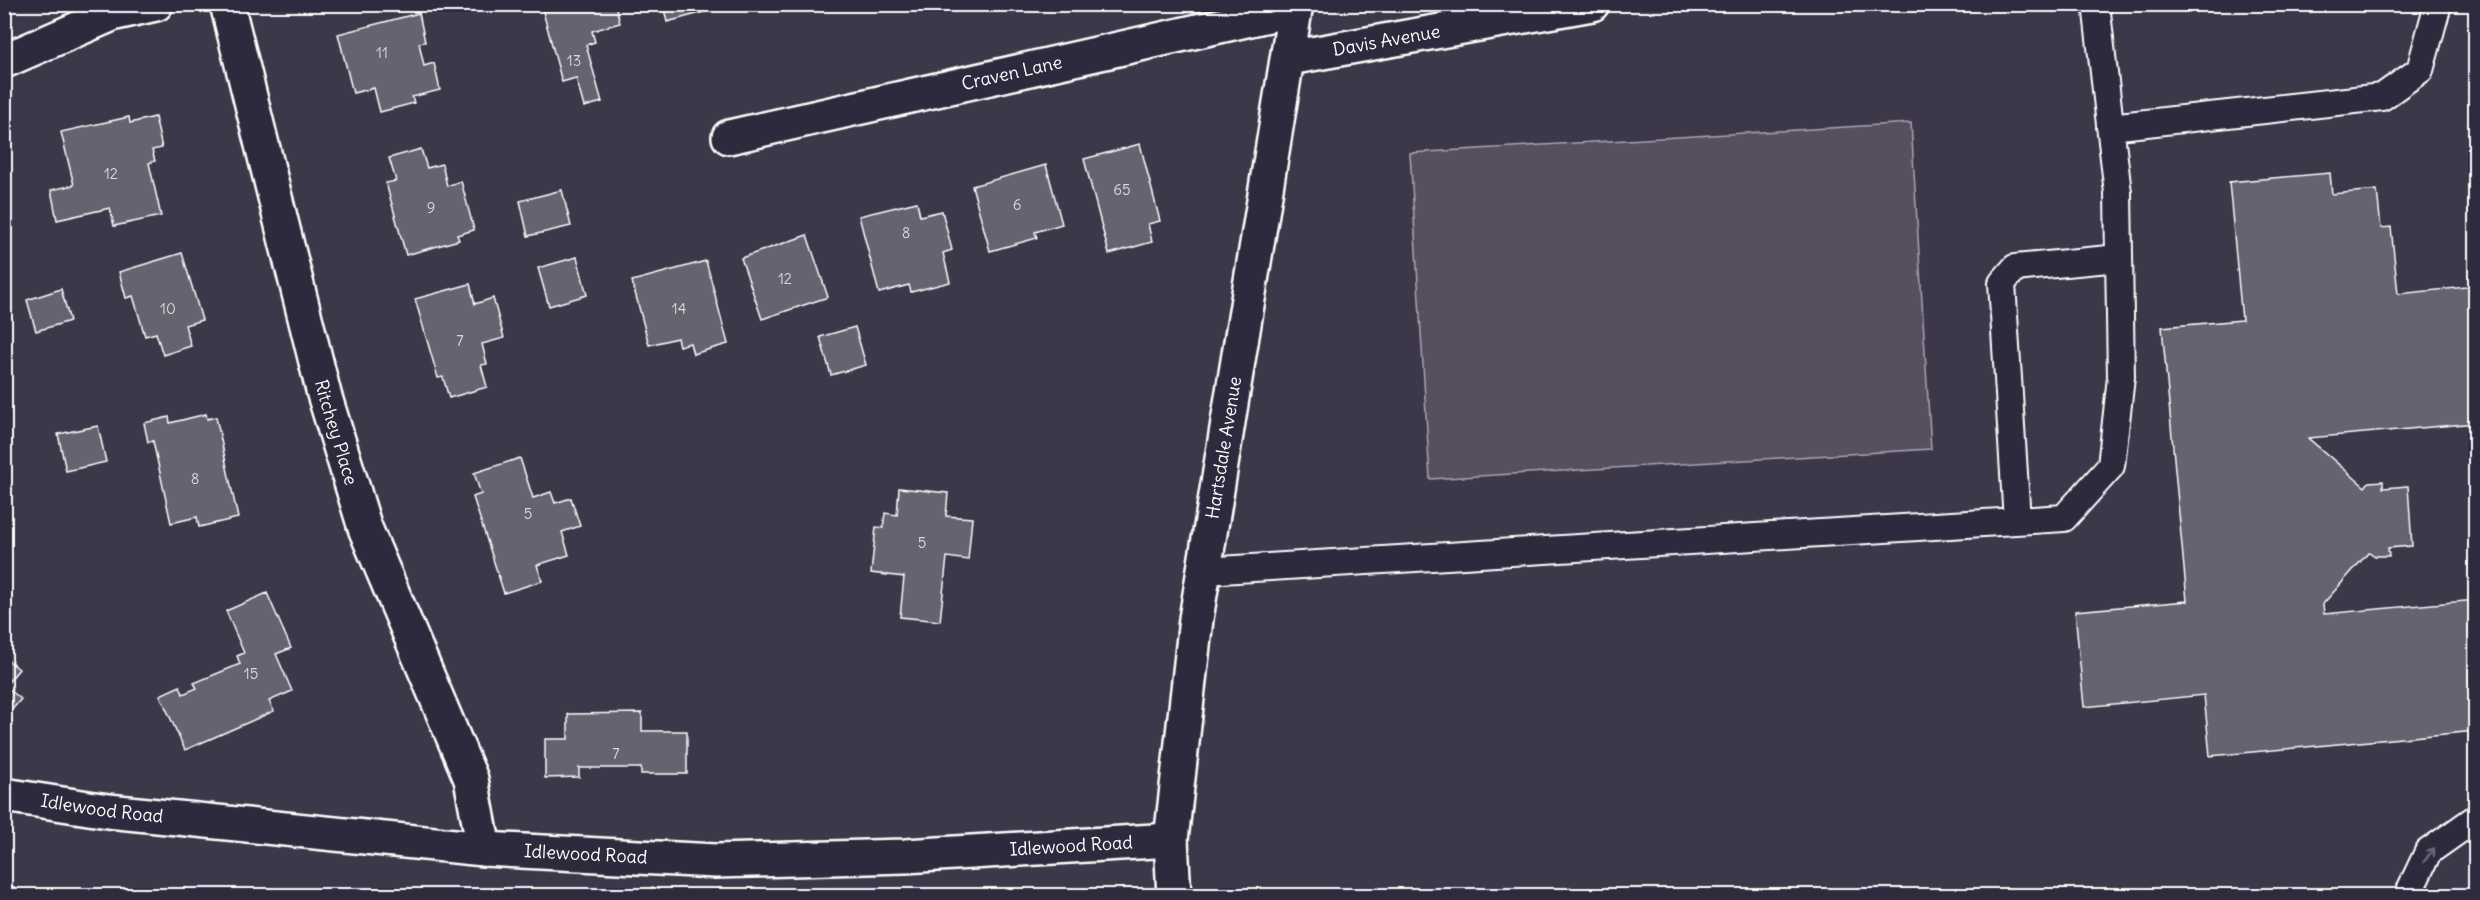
<svg xmlns="http://www.w3.org/2000/svg" width="2480" height="900" font-family="Delius,sans-serif">
	<style>
		.green { fill: #555060; stroke: #aaa8b0; stroke-width: 1.5 }
		.building { fill: #666270; stroke: #fff; stroke-width: 1.5 }
		.lines { fill: none; stroke-linecap: round; stroke-linejoin: round }
		.service-casing { stroke: #fff; stroke-width: 30 }
		.minor-casing { stroke: #fff; stroke-width: 38 }
		.tertiary-casing { stroke: #fff; stroke-width: 38 }
		.service { stroke: #2f2a3d; stroke-width: 26 }
		.minor { stroke: #2f2a3d; stroke-width: 33 }
		.tertiary { stroke: #2f2a3d; stroke-width: 33 }
		.oneway { stroke: #6d6a77 }
		.labels { text-anchor: middle; stroke-width: 6; stroke-linejoin: round; paint-order: stroke }
		.number-label { font-size: 15px; fill: #d9d8db }
		.street-label { font-size: 18px; fill: #fff; stroke: #2f2a3d }
	</style>
	<rect width="100%" height="100%" fill="#3c3749"/>
	<filter id="ink" filterUnits="userSpaceOnUse"><feTurbulence type="fractalNoise" baseFrequency=".0167" numOctaves="2"/><feDisplacementMap in="SourceGraphic" scale="12" xChannelSelector="R" yChannelSelector="G"/><feConvolveMatrix kernelMatrix="1 2 1 2 8 2 1 2 1" color-interpolation-filters="sRGB"/></filter>
	<g filter="url(#ink)">
		<path class="green" d="M1911,123L1931,449L1430,479L1410,153Z"/>
		<path class="building" d="M555,4H615L620,23L592,31L595,42L586,45L602,102L584,107L576,78L562,82L542,8Z
			M663,4H734L667,22Z
			M419,13L425,42L419,43L424,66L434,63L440,90L412,97L414,103L380,112L374,88L353,93L338,34Z
			M129,117L130,123L155,117L162,148L152,150L155,161L149,163L161,216L114,226L110,208L57,220L51,190L74,185L61,132Z
			M1140,144L1160,221L1148,224L1152,242L1109,254L1084,159Z
			M421,149L427,168L442,164L447,186L461,181L474,230L457,235L459,240L406,255L386,183L396,181L389,158Z
			M1046,165L1062,224L1035,232L1037,238L990,251L972,186Z
			M2330,173L2332,194L2377,190L2381,228L2391,227L2398,294L2476,286V423L2308,438L2365,487L2369,482L2383,481V488L2408,486L2412,546L2388,548L2389,556H2375L2369,552L2323,604L2324,614L2476,600V731L2210,756L2204,695L2084,707L2075,611L2187,601L2162,327L2242,320L2229,182Z
			M562,190L571,226L528,236L520,201Z
			M917,202L920,216L942,211L952,250L943,253L950,282L911,292L909,285L879,293L859,216Z
			M807,235L828,297L762,319L741,258Z
			M182,253L202,320L185,325L191,346L163,355L156,333L145,336L133,296L126,298L119,272Z
			M577,257L587,295L549,306L538,268Z
			M706,261L728,344L693,354L690,343L679,346L677,338L649,345L632,281Z
			M470,284L475,304L493,298L504,338L482,344L487,364L481,365L487,387L449,398L443,377L438,378L415,299Z
			M61,289L70,321L36,331L27,300Z
			M855,327L866,365L831,375L820,337Z
			M206,414L207,419L216,417L238,518L199,527L197,517L171,523L153,441L148,442L144,423L169,417L170,423Z
			M98,426L106,462L66,471L58,434Z
			M520,458L533,498L551,492L555,503L571,498L580,526L562,532L569,555L537,565L542,581L504,593L473,497L481,494L474,473Z
			M899,488L948,493L946,516L972,518L968,560L947,557L940,621L900,617L904,577L871,573L876,527L883,528L885,513L897,515Z
			M267,593L291,648L276,654L292,691L269,701L274,711L185,750L160,695L180,686L183,694L197,688L194,683L240,664L237,656L244,653L226,611Z
			M4,657L19,669L5,686L21,699L4,719Z
			M642,713V731H687V774H641V768H579V777L545,778V739H568V714Z"/>
		<g class="lines">
			<defs>
				<path id="service" d="M2110,127L2382,97L2420,70L2438,4
					M2017,521L2002,283L2015,268L2119,258
					M1204,571L2064,518L2111,466L2121,377L2118,193L2096,4
					M2411,896V888L2428,852L2476,818"/>
				<g id="minor">
					<path id="s1" d="M227,4L324,394L365,528L471,779L484,849"/>
					<path id="s2" d="M1289,58L1592,4"/>
					<path d="M4,61L112,14L156,4"/>
					<path id="s3" d="M729,137L1295,9"/>
					<path id="s4" d="M4,795L108,811L484,849L715,861L905,856L1171,840"/>
				</g>
				<g id="tertiary">
					<path id="s5" d="M1174,896L1171,840L1196,619L1296,4"/>
				</g>
			</defs>
			<use href="#service" class="service-casing"/>
			<use href="#minor" class="minor-casing"/>
			<use href="#tertiary" class="tertiary-casing"/>
			<use href="#service" class="service"/>
			<use href="#minor" class="minor"/>
			<use href="#tertiary" class="tertiary"/>
		</g>
		<defs><path id="oneway-shaft" d="M-6 0H5M1.5-3L5.5 0L1.5 3" fill="none" stroke-width="1.6" stroke-linecap="round" stroke-linejoin="round" transform="scale(1.5)"/></defs>
		<use class="oneway" href="#oneway-shaft" transform="translate(2429 855) rotate(-53)"/>
	</g>
	<g class="labels">
		<g class="number-label">
			<text x="382" y="58">11</text>
			<text x="574" y="66">13</text>
			<text x="111" y="179">12</text>
			<text x="1122" y="195">65</text>
			<text x="1017" y="210">6</text>
			<text x="431" y="213">9</text>
			<text x="906" y="238">8</text>
			<text x="785" y="284">12</text>
			<text x="168" y="314">10</text>
			<text x="679" y="314">14</text>
			<text x="460" y="346">7</text>
			<text x="195" y="484">8</text>
			<text x="528" y="519">5</text>
			<text x="922" y="548">5</text>
			<text x="251" y="679">15</text>
			<text x="616" y="759">7</text>
		</g>
		<g class="street-label">
			<text dy="6" stroke="none"><textPath href="#s2" startOffset="99">Davis Avenue</textPath></text>
			<text dy="6" stroke="none"><textPath href="#s3" startOffset="290">Craven Lane</textPath></text>
			<text dy="6" stroke="none"><textPath href="#s1" startOffset="442">Ritchey Place</textPath></text>
			<text dy="6" stroke="none"><textPath href="#s5" startOffset="452">Hartsdale Avenue</textPath></text>
			<text dy="6" stroke="none"><textPath href="#s4" startOffset="99">Idlewood Road</textPath></text>
			<text dy="6" stroke="none"><textPath href="#s4" startOffset="1071">Idlewood Road</textPath></text>
			<text dy="6" stroke="none"><textPath href="#s4" startOffset="585">Idlewood Road</textPath></text>
		</g>
	</g>
	<rect width="2480" height="900" fill="none" stroke="#2f2a3d" stroke-width="24"/>
	<rect x="12" y="12" width="2456" height="876" fill="none" stroke="#fff" stroke-width="2" filter="url(#ink)"/>
</svg>
